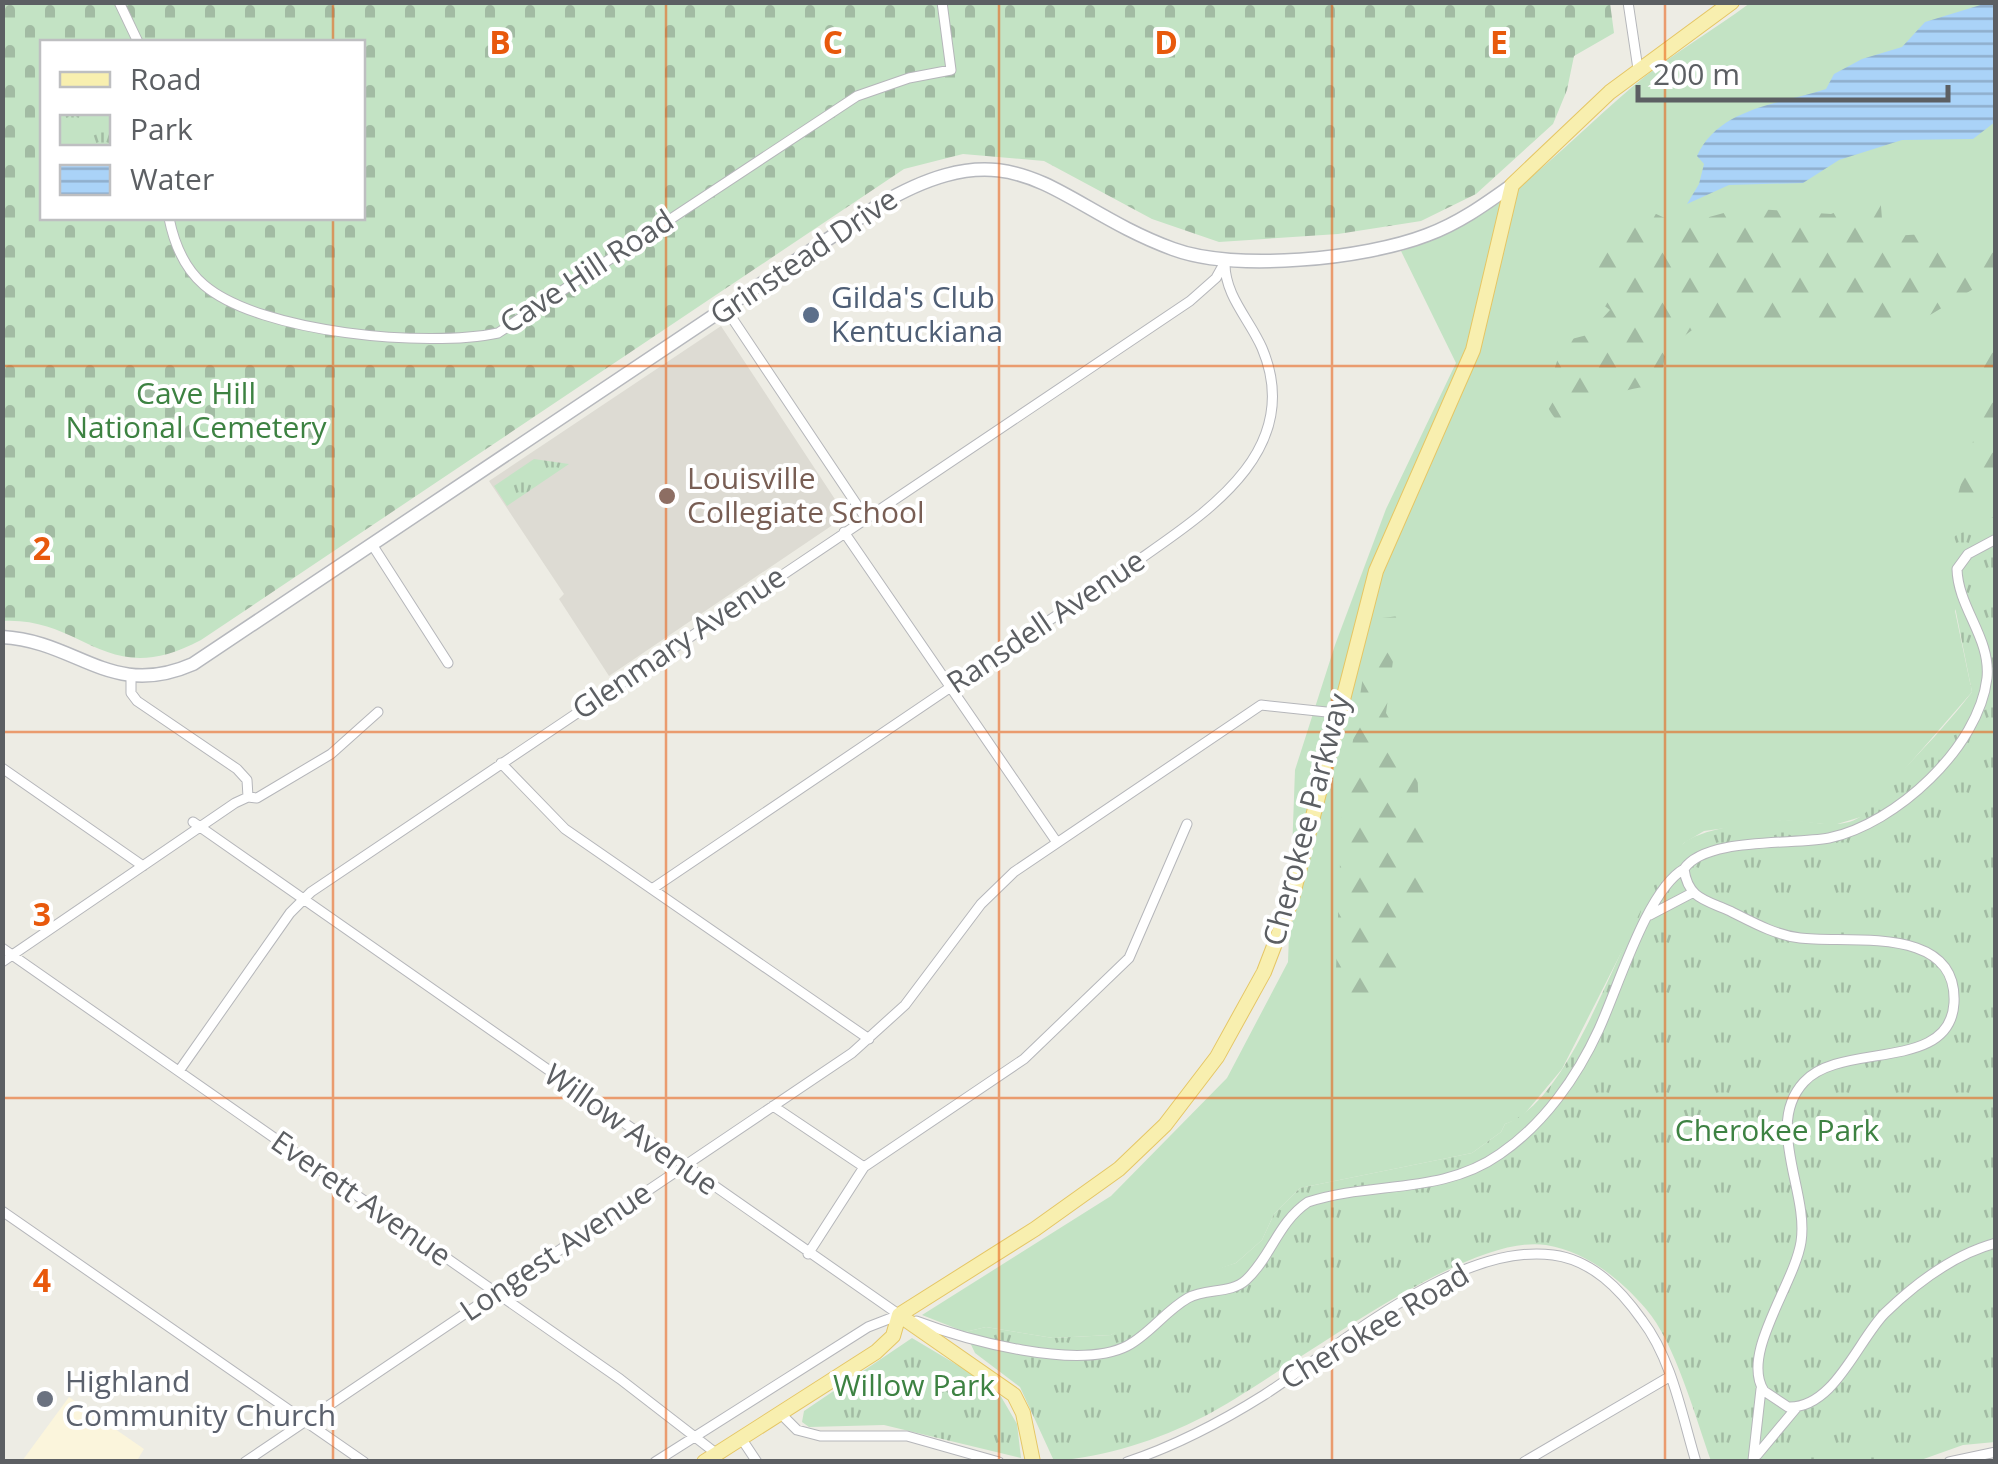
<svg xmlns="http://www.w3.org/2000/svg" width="1998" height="1464" font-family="'Open Sans',sans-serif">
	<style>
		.commercial { fill: #fbf5dc }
		.education { fill: #dddbd3 }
		.grass { fill: #c3e3c4 }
		.forest { fill: url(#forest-firs) }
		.cemetery { fill: url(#cemetery-stones); fill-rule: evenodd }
		.park { fill: url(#park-tufts) }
		.water { fill: url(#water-rules) }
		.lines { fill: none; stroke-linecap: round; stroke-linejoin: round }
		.minor-casing { stroke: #b5b6ba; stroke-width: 11 }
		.secondary-casing { stroke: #b6b8bd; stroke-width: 15 }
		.primary-casing { stroke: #e5c665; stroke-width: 16 }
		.minor { stroke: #fff; stroke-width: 9 }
		.secondary { stroke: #fff; stroke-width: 12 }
		.primary { stroke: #f8efaf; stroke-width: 14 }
		.grid { fill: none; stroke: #e8590c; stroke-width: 2.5; stroke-opacity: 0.55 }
		.service-dot { fill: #5c6f8a; stroke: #fff; stroke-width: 4 }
		.education-dot { fill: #8d6e63; stroke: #fff; stroke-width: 4 }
		.worship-dot { fill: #6b7280; stroke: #fff; stroke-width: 4 }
		.labels { text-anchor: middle; stroke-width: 8; stroke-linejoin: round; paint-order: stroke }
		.street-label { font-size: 30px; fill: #5c5f63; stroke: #fff }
		.service-label { font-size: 30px; fill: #4e5e75; stroke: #fff; text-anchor: start }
		.park-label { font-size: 30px; fill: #3d8242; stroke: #fff }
		.education-label { font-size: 30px; fill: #785e54; stroke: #fff; text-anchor: start }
		.worship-label { font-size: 30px; fill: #5b616d; stroke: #fff; text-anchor: start }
		.grid-label { font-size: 32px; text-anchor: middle; font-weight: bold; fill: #e8590c; stroke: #fff; stroke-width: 8; stroke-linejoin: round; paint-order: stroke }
	</style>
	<defs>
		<pattern id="forest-firs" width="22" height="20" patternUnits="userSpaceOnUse" patternTransform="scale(2.5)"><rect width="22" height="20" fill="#c3e3c4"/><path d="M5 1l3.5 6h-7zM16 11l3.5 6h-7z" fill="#a2bba3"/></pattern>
		<pattern id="cemetery-stones" width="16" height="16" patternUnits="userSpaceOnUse" patternTransform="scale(2.5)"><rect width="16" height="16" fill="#c3e3c4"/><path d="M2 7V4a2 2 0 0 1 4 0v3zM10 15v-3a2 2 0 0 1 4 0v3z" fill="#a2bba3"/></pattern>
		<pattern id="park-tufts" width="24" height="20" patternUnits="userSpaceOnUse" patternTransform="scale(2.5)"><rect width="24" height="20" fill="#c3e3c4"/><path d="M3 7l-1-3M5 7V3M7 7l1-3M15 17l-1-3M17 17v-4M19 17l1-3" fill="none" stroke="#a2bba3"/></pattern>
		<pattern id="water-rules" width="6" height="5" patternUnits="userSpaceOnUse" patternTransform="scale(2.5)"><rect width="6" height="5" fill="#aad3f8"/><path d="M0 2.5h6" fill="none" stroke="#8eaecc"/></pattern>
	</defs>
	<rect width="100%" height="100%" fill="#edece4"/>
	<path class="commercial" d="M69,1397L144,1449L138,1459L141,1461H22Z"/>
	<path class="education" d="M721,326L846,516L609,676L559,599L564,594L489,481Z"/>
	<path class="grass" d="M1750,3H1995V516L1955,611L1972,692L1864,816L1834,825L1783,820L1704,831L1684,843L1655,886L1562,1069L1521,1118L1505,1124L1501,1132L1472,1153L1300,1188L1274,1214L1262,1240L1236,1263L1210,1272L1111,1335L1053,1338L986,1327L965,1332L922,1315L1111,1196L1227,1078L1288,962L1295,770L1335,645L1386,509L1456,363L1401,251C1498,222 1557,151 1631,88C1668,56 1711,32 1750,3Z"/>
	<path class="forest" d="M1880,194L1882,219L1892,236L1941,233L1955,252L1995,242V276L1930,315L1892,325L1774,319L1696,327L1666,350L1660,384C1647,387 1630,388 1619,393C1597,404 1569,458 1544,399L1564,341L1587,335L1610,310L1598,301C1589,256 1593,250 1621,215L1654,213L1680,225L1742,208L1831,214Z
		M1995,342V482L1953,512L1981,413L1977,356Z
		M1399,616L1386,713L1417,767L1419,810L1434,881L1415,916L1403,926L1399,973L1355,1032L1336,970L1342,810L1365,664L1382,618Z"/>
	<path class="cemetery" d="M3,3H1610L1614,33L1574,56L1567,90L1553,124L1476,194L1421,221L1338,234L1219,242L1152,219L1044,161L963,154L904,169L201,640C106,691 85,617 3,621ZM42,42H362V218H42Z"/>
	<path class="park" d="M534,459L569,464L507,506L494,486Z
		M1995,516V1442L1963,1445L1918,1461H1711C1696,1419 1675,1342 1646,1309C1619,1278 1587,1252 1546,1245C1463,1232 1284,1375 1205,1416C1156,1441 1108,1456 1054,1461L1020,1387L975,1353L965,1332L986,1327L1053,1338L1111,1335L1181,1280L1236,1263L1262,1240L1274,1214L1300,1188L1472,1153L1501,1132L1505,1124C1582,1096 1625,904 1683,844C1698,829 1763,820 1785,820C1810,820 1838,831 1860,817C1871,810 1882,793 1891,783C1919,753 1947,725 1972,692L1946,562L1955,536Z
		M912,1338L996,1388L1017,1424L1021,1458L884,1425L809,1427L802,1422L804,1411Z"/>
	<path class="water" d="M1987,3H1995V122L1973,139L1902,140L1839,160L1803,183L1729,185L1687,204L1699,184L1704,164L1697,156C1719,107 1781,104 1826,89L1834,74L1862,59L1902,47L1925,22Z"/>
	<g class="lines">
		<defs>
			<path id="minor" d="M119,2L138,42
				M1628,2L1638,69
				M169,218C174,243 184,268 204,285C260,333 428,348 498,333L857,96L909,78L951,70L942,2
				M726,309L865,517
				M844,532L1056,841
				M1996,539L1968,554L1957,569C1958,608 1991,638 1987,678C1979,747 1896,824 1829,838C1792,845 1705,837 1684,869C1688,899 1706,900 1730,911C1752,922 1775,935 1800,938C1849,944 1958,924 1954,1003C1950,1073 1841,1041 1804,1082C1764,1125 1809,1191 1801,1242C1794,1285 1740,1354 1764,1391L1788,1407C1834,1409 1858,1340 1885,1313C1915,1284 1955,1254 1996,1243
				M373,546L448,663
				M131,678V693L137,701L237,769L247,780L248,797
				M501,763L565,829L869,1039
				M2,768L143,866
				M193,822L901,1316
				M652,889L1143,557C1212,509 1304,447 1262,348C1250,320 1225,296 1225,264
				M1650,915L1692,893
				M2,948L620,1379L717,1454
				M2,962L235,803L248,797L257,798L331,754L378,712
				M179,1071L290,913L311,892L1190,301L1216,278L1225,262
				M773,1106L864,1167
				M2,1211L364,1462
				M808,1254L864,1167L1024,1059L1129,958L1187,824
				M916,1321C966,1340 1078,1371 1127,1346C1150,1334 1165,1311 1188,1298C1206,1288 1231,1294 1246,1280C1271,1257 1278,1222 1308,1202C1372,1181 1442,1195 1500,1154C1544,1124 1577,1077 1599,1029C1618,988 1647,890 1684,869
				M781,1414L797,1430L820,1436H907L999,1462
				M741,1438L757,1462
				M1757,1455L1797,1407
				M1753,1460L1761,1389
				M245,1462L852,1053L905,1005L981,904L1014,872L1261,705L1336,713
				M655,1462L868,1327L899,1315
				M1127,1462C1175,1446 1221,1422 1264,1395C1340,1346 1458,1242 1553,1255C1592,1260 1620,1289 1642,1320C1672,1359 1682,1416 1696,1462
				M1524,1462L1669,1377
				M1949,1462L1996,1452"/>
			<path id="secondary" d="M2,637C78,641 111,700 193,664L879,205C1020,122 1053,205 1173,249C1235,272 1365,259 1427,235C1459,223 1484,205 1512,185"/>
			<path id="primary" d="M899,1315L1014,1395L1023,1413L1033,1462
				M704,1462L876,1352L893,1336L899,1315L1035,1229L1119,1169L1165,1125L1217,1057L1264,972L1291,902L1376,571L1473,350L1512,185L1610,92L1732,2"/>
		</defs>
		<use href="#minor" class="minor-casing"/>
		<use href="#secondary" class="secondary-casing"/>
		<use href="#primary" class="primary-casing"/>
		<use href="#minor" class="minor"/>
		<use href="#secondary" class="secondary"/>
		<use href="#primary" class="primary"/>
	</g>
	<path class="grid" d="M333,2V42M666,2V1462M999,2V1462M1332,2V1462M1665,2V1462M333,218V1462M2,366H1996M2,732H1996M2,1098H1996"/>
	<circle class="service-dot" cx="811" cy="315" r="10"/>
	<circle class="education-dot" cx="667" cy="496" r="10"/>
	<circle class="worship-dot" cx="45" cy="1399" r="10"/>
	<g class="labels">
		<g class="street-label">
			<text transform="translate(804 257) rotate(-34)" y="10">Grinstead Drive</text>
			<text transform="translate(587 272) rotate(-33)" y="10">Cave Hill Road</text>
			<text transform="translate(1046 622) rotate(-34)" y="10">Ransdell Avenue</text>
			<text transform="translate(679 643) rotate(-34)" y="10">Glenmary Avenue</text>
			<text transform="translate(1307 820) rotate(-75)" y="10">Cherokee Parkway</text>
			<text transform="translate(631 1130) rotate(35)" y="10">Willow Avenue</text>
			<text transform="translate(361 1199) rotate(35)" y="10">Everett Avenue</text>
			<text transform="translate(556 1252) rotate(-34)" y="10">Longest Avenue</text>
			<text transform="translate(1375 1327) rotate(-31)" y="10">Cherokee Road</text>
		</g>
		<g class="service-label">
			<text x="831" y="308">Gilda's Club<tspan x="831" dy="34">Kentuckiana</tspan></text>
		</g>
		<g class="park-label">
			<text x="196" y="404">Cave Hill<tspan x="196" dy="34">National Cemetery</tspan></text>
			<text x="1777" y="1141">Cherokee Park</text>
			<text x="914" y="1396">Willow Park</text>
		</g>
		<g class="education-label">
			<text x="687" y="489">Louisville<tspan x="687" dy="34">Collegiate School</tspan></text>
		</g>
		<g class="worship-label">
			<text x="65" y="1392">Highland<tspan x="65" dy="34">Community Church</tspan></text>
		</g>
	</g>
	<g class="grid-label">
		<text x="500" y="54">B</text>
		<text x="833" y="54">C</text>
		<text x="1166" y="54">D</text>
		<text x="1499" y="54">E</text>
		<text x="42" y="560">2</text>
		<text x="42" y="926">3</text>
		<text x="42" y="1292">4</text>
	</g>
	<rect width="1998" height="1464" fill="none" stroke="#5c5f63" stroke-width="10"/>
	<rect x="40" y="40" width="325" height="180" fill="#ffffff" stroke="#bebfc1" stroke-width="2.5"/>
	<rect x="60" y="72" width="50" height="15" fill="#f8efaf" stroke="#bebfc1" stroke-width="2.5"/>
	<text x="130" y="90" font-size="30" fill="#5c5f63">Road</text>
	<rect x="60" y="115" width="50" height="30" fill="url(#park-tufts)" stroke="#bebfc1" stroke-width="2.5"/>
	<text x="130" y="140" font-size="30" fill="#5c5f63">Park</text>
	<rect x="60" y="165" width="50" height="30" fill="url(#water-rules)" stroke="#bebfc1" stroke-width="2.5"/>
	<text x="130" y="190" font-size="30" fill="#5c5f63">Water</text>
	<path d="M1638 85v15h310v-15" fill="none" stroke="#5c5f63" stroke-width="5"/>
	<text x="1653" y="85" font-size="30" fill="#5c5f63" stroke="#ffffff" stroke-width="8" paint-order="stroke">200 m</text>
</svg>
